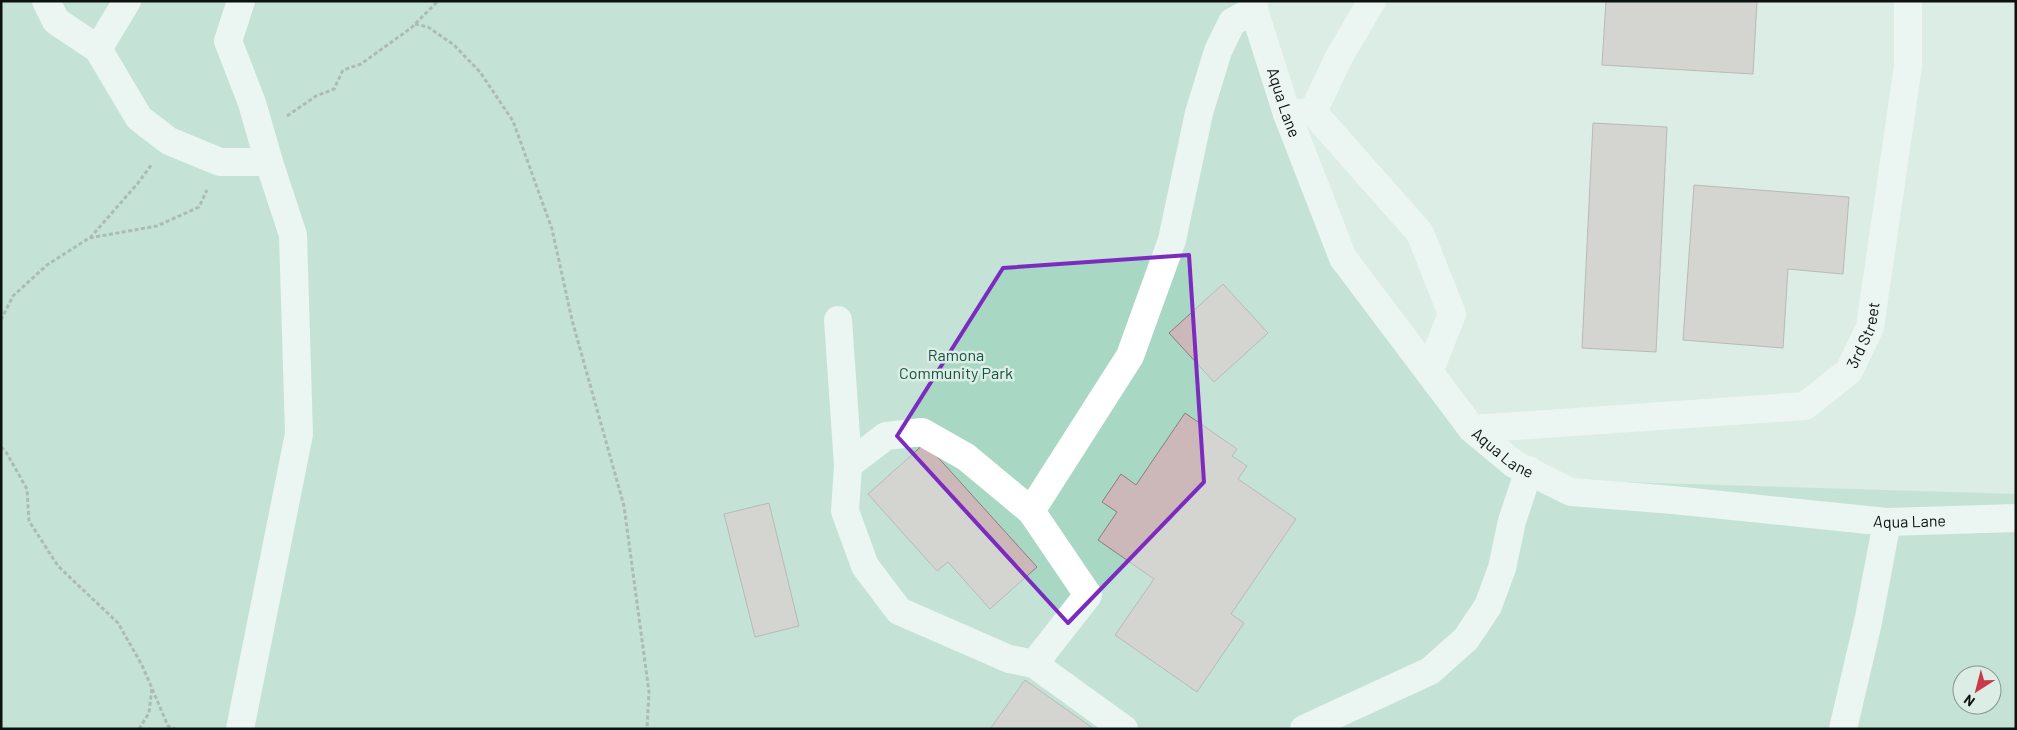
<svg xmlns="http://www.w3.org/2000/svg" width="2017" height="730" font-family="Barlow,sans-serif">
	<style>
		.green { fill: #a8d7c4; fill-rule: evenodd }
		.building { fill: #ccb8b8; stroke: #8e7c7c }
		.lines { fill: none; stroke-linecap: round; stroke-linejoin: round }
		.path { stroke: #74807b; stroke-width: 3; stroke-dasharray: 4 2.5; stroke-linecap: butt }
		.minor { stroke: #fff; stroke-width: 28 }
		.marked { fill: none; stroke: #7b2cbf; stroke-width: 4; stroke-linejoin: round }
		.labels { text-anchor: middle; stroke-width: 5; stroke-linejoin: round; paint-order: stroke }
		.street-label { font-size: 16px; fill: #0c120f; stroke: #dbede5 }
		.park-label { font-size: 16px; fill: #165341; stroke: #dbede5 }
	</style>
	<rect width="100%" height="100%" fill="#dbede5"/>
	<path class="green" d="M1,1H1251L1323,220L1482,439L1542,476L1586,481L2016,494V729H1ZM1962,675H1992V705H1962Z"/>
	<path class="building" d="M1606,1H1757L1753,74L1602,65Z
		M1593,123L1667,127L1656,352L1582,348Z
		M1694,185L1849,197L1843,274L1788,269L1783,348L1683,340Z
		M1223,284L1268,333L1214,382L1169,333Z
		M1185,413L1237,449L1232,456L1247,466L1238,479L1296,519L1231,614L1244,623L1197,692L1115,635L1154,579L1098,540L1117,512L1102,502L1121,474L1136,485Z
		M925,443L1037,567L990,609L948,562L937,571L868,494Z
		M769,503L799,626L755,637L724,514Z
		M1025,680L1094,729H990Z"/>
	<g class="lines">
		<path class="path" d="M415,24L428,27L454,45L480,72L513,121L552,229L572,320L624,506L649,692L647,729
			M287,116L316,96L334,89L343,70L361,64L411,28L438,1
			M90,238L138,183L152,164
			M1,320L13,296L47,265L89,238L157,226L199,207L207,190
			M1,447L6,452L27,489L29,521L58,566L118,623L142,665L168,726L175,729
			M139,729L149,713L152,687"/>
		<g class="minor">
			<path d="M46,1L56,21L98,49"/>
			<path d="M127,1L98,49L139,118L169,141L220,162H269"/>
			<path id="s1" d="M1254,1V10L1287,114L1343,258L1472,429L1514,464L1571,492L1673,500L1887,522L2016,518"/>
			<path d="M1313,112L1339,57L1372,1"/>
			<path d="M1287,114L1313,112L1420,233L1452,314L1429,372"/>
			<path d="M838,320L848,465"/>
			<path id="s2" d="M1472,429L1805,406L1849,371L1870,327L1908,66V1"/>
			<path d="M1031,511L1130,356L1172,240L1199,113L1218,51L1232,22L1254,10"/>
			<path d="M1034,664L1009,659L899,611L865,566L845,511L848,465L886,436L922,432L966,457L1031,511L1088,595L1034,664L1124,729"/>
			<path d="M240,729L299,434L293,235L269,162L252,103L228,41L241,1"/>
			<path d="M1304,729L1430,671L1466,639L1488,606L1502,568L1512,521L1529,470"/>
			<path d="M1843,729L1868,622L1887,522"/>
		</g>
	</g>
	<path d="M0 0H2017V730H0ZM1189,255L1204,482L1068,623L897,436L1003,268Z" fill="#dbede5" fill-opacity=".55" fill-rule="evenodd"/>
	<path class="marked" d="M1189,255L1204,482L1068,623L897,436L1003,268Z"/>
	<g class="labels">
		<g class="street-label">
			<text dy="6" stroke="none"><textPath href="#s1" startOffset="106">Aqua Lane</textPath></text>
			<text dy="6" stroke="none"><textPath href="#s2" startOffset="429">3rd Street</textPath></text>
			<text dy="6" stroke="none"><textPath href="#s1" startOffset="526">Aqua Lane</textPath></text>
			<text dy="6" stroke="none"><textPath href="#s1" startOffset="945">Aqua Lane</textPath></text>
		</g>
		<g class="park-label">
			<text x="956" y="361">Ramona<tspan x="956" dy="18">Community Park</tspan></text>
		</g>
	</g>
	<rect width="2017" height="730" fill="none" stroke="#0c120f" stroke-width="5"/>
	<g transform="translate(1977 690) rotate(216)"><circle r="24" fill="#dbede5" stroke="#88958f"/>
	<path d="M0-4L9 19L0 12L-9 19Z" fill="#c9394a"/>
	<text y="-8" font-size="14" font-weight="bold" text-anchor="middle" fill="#0c120f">N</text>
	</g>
</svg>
